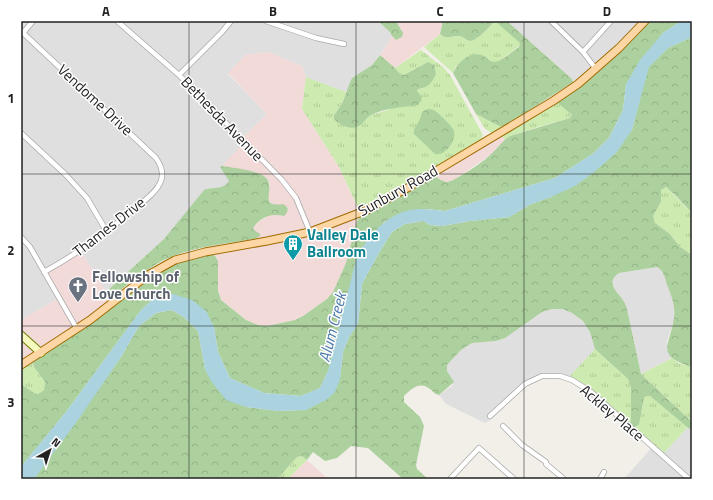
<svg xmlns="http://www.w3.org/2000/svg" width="713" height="500" font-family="'Titillium Web',sans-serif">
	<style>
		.residential { fill: #e0dfdf }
		.commercial { fill: #f2dad9 }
		.grass { fill: url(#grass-tufts) }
		.forest { fill: url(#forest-crowns) }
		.water { fill: #aad3df }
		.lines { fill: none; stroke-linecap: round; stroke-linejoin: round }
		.street-casing { stroke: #a9a9a9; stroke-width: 6 }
		.secondary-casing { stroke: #707d05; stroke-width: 9 }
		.primary-casing { stroke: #a06b00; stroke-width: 9 }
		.street { stroke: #fff; stroke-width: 4.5 }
		.secondary { stroke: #f7fabf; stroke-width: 7 }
		.primary { stroke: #fcd6a4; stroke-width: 7 }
		.grid { fill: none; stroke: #222; stroke-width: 1; stroke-opacity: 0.55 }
		.labels { text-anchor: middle; stroke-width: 3; stroke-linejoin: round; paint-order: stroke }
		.street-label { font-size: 15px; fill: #222; stroke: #fff }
		.culture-label { font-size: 15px; font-weight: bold; fill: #0d838f; stroke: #fff; text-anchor: start }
		.worship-label { font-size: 15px; font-weight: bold; fill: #5b616d; stroke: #fff; text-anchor: start }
		.water-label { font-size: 16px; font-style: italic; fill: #4a7aab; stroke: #fff }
		.neatline { fill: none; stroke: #222; stroke-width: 1.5 }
		.grid-label { font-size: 13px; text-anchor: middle; font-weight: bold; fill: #222 }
	</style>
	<defs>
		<pattern id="grass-tufts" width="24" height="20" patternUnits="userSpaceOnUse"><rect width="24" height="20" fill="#cdebb0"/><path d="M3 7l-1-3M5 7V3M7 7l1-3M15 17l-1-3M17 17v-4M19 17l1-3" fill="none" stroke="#b0c997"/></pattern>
		<pattern id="forest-crowns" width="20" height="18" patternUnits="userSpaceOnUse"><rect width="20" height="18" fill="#add19e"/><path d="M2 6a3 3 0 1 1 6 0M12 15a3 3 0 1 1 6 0" fill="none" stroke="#95b388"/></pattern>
	</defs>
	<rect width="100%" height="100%" fill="#f2efe9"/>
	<path class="residential" d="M21,21H282L286,23L287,21H378L390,32L392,36L387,45L372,65L352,78L350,82L346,92L306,77L302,66L268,52L245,55L228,74L267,114L243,137L246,141L229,182L227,185L220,188H209L164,239L106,292L80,250L59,298L21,320Z
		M507,21H639L621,40L573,82L572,79Z
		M657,267L661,270L665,276L674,306L675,317L667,341L668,351L672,358L641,374L627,309L623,300L615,289L612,280L614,276L619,273Z
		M552,309H563L572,313L583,321L590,332L595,349L567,380L555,378H544L529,384L521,390L492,419L485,423L446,404L439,395L453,385L447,371V365L461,350L472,343L496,341L505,338L542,312Z
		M688,427L692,431V479H624L654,445L664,453Z"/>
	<path class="commercial" d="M396,21H443L440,34L395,68L380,55L387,45L392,36L396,40L402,30Z
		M268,52L302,66L306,77L302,109L339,167L361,216L357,221L355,228L346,263L333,292L327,299L303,316L295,320L267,326L258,325L246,320L221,300L218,291V261L215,256L211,254L210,247L255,239L253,229L254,226L260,221L272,214L284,216L275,205L271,203L268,199L270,183L262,175L222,166L246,141L243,137L267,114L228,73L245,55Z
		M498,130L505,140L489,156L455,179L448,182L442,181L434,175L430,170Z
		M80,250L115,306L96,320L21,370V320L59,298L44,271Z
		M307,460L328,479H288Z"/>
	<path class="grass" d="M495,21L521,43L519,46L498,62H492L482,55L456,66L453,73L424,47L440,34C446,40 451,36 458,36C463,36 465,40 470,41C476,42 490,26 495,21Z
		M421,50L443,67L450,75L483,135L481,139L389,195L359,210L339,167L302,109L306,77L346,92L342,104L334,115L358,127L371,115L388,110L417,91L418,89L424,88L428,62L404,75H401L395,68Z
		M558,101L572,115L570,118L538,127L510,136L505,140L501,134Z
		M476,114L499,126H505L492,133L485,129Z
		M666,187L692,213V255L679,246L670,234L655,223L653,216L661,202V190Z
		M595,349L628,379L631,386V424L586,385L570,376Z
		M672,358L678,363L692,367V422L641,374Z
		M33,362L34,367L45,382L44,390L38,394H34L21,384V370Z
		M646,396H650L688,427L664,453L634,427L639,425L644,398Z
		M302,456L307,460L288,479H277L297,457Z"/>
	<path class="forest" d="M378,21H396L403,33L402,37L396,40L392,36L390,32Z
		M443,21H507L572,79L573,82L505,126H499L476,114L453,73C458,63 468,51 482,55C487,57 489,62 495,62C503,61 512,51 519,47L520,43L495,21C490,26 476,42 470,41C466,40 463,36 458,36C451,36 446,40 440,34Z
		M648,21H681L663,33L626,84L623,110L609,138L594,153L555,178L445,211L427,209L384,222L328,371L320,388L301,396L264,393L230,378L218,352L214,327L155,297L141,310L66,412L24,463L21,469V384L34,393L38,394L44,390L45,382L34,367L33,362L96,320L155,275L175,264L190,258L211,254L215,256L218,261V291L221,300L246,320L258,325L267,326L295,320L303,316L327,299L333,292L346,263L355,228L357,221L361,216L385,205L434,175C438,178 442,182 448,182C454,181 485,161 490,155C497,149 502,141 510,136L570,118L572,115L558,103V101C593,80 621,50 648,21Z
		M692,37V213L676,196L666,187L661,190V202L653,216L655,223L670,234L679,246L692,255V367C654,355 670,346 674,318C676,307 671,295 667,285C665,278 664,271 657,267L619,273C605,282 617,291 623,300C625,303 626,306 627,309L641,374L692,422V431L650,396H646L644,398L639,425L634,427L631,424V387L628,379L595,349L590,332L583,321L572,313L563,309H552L542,312L505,338L496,341L472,343L461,350L447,365V371L454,382L439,395C434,394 434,392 430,389C420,381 412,388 404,396V402L420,417L424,426L416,465L417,469L428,479H403L368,448L351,446L337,458L325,461L313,452L307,460L302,456L297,457L277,479H34L121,357L139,326L156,313L172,310L185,318L198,331L205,369L246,407L278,411L306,410L340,379L343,352L349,337L358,324L362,284L380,251L392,232L405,224L423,221L430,225L442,226L470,221L509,217L531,204L551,197L632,130L648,67L668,48Z
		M380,55L395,68L401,75H404L428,62L434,65L436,74C431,84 429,87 418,89L417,91L422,97L421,101L418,105C404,107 384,108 371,115C366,118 363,125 357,127C350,130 338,124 334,119V115L342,104L350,82L352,78L372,65Z
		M429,109C431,109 434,110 435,111C439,113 454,128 454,131C456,142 445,156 435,154L414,134C413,128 417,126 419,121C422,115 421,110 429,109Z
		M222,166C233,168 260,170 267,179C275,190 258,208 283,204C289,207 289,211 284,216C281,215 277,215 274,215C267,215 255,222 253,229L260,234V236L255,239C225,244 188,247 160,262C142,272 126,286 110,298L106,292L164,239L204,190C213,186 222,191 229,181L220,167Z"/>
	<path class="water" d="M681,21H692V37L668,48L649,67L632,130L616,153L593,173L575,186L551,197L531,204L509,217L470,221L442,226L430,225L423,221L405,224L392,232L380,251L362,284L358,324L349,337L343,352L340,379L335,392L326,400L306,410L278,411L246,407L226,400L211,381L205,369L198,331L185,318L172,310L156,313L139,326L121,357L78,420L34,479H21V469L24,463L66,412L141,310L155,297L173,294L192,300L206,311L214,327L218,352L230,378L264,393L301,396L320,388L328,371L357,256C368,237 385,216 407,211C419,207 433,210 445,211L555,178L594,153L609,138L623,110L626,84L640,60L663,33Z"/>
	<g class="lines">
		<defs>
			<path id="street" d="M117,21L179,75L282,180L296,198L310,232
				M266,21L316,38L344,44
				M551,21L583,52L596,69
				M21,31L156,158C161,165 164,172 161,181C157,192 143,202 134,209C106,233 77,254 44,272
				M23,33L33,21
				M583,52L611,21
				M179,75L222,32L231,21
				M21,133L65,174L87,198L107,232
				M21,237L30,247L77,329
				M490,416L525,384L542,376H560L572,380L591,392L689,479
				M503,426L522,445L546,462V464L564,479
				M450,479L479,448L514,479
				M600,479L604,472"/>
			<path id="secondary" d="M21,335L41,353"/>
			<path id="primary" d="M21,365L90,320L148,275L175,260L205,252L267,241L310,232L367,210L411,186L553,101L578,84L619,48L645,21"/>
		</defs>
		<use href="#street" class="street-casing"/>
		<use href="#secondary" class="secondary-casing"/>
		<use href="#primary" class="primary-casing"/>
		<use href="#street" class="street"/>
		<use href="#secondary" class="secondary"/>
		<use href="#primary" class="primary"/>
	</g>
	<path class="grid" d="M189,21V479M356,21V479M524,21V479M21,174H692M21,326H692"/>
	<defs>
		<symbol id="building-pin" viewBox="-11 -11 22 30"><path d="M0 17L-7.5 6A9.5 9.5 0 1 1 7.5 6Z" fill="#0f9aa8" stroke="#fff"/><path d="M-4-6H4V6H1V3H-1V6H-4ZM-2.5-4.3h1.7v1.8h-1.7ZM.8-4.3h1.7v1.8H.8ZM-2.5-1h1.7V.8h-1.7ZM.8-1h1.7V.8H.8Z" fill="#fff"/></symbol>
		<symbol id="church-pin" viewBox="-11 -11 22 30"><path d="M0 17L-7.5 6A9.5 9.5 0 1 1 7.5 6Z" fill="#6b7280" stroke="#fff"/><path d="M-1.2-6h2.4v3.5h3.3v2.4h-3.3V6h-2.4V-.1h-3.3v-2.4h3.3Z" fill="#fff"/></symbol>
	</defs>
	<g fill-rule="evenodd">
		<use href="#building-pin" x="282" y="233" width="22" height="30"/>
		<use href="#church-pin" x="67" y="275" width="22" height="30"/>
	</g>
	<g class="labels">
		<g class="street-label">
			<text transform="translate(95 100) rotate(43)" y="5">Vendome Drive</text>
			<text transform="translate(222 119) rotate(46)" y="5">Bethesda Avenue</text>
			<text transform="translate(398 191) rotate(-29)" y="5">Sunbury Road</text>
			<text transform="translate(109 227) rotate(-38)" y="5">Thames Drive</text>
			<text transform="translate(612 413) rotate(40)" y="5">Ackley Place</text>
		</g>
		<g class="culture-label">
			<text x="307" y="240">Valley Dale<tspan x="307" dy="17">Ballroom</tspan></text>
		</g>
		<g class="worship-label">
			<text x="92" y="282">Fellowship of<tspan x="92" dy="17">Love Church</tspan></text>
		</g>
		<g class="water-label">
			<text transform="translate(332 327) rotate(-76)" y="6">Alum Creek</text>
		</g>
	</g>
	<rect width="713" height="500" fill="none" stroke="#ffffff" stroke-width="44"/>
	<g transform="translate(50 450) rotate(39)" stroke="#ffffff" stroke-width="3" paint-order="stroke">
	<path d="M0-3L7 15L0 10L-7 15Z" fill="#222222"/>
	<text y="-6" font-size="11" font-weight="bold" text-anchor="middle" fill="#222222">N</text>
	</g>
	<rect x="22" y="22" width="669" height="456" class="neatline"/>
	<g class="grid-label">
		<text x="106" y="16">A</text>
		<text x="273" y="16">B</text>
		<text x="440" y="16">C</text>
		<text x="607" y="16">D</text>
		<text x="11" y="103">1</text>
		<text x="11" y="255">2</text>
		<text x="11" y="407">3</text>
	</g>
</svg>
